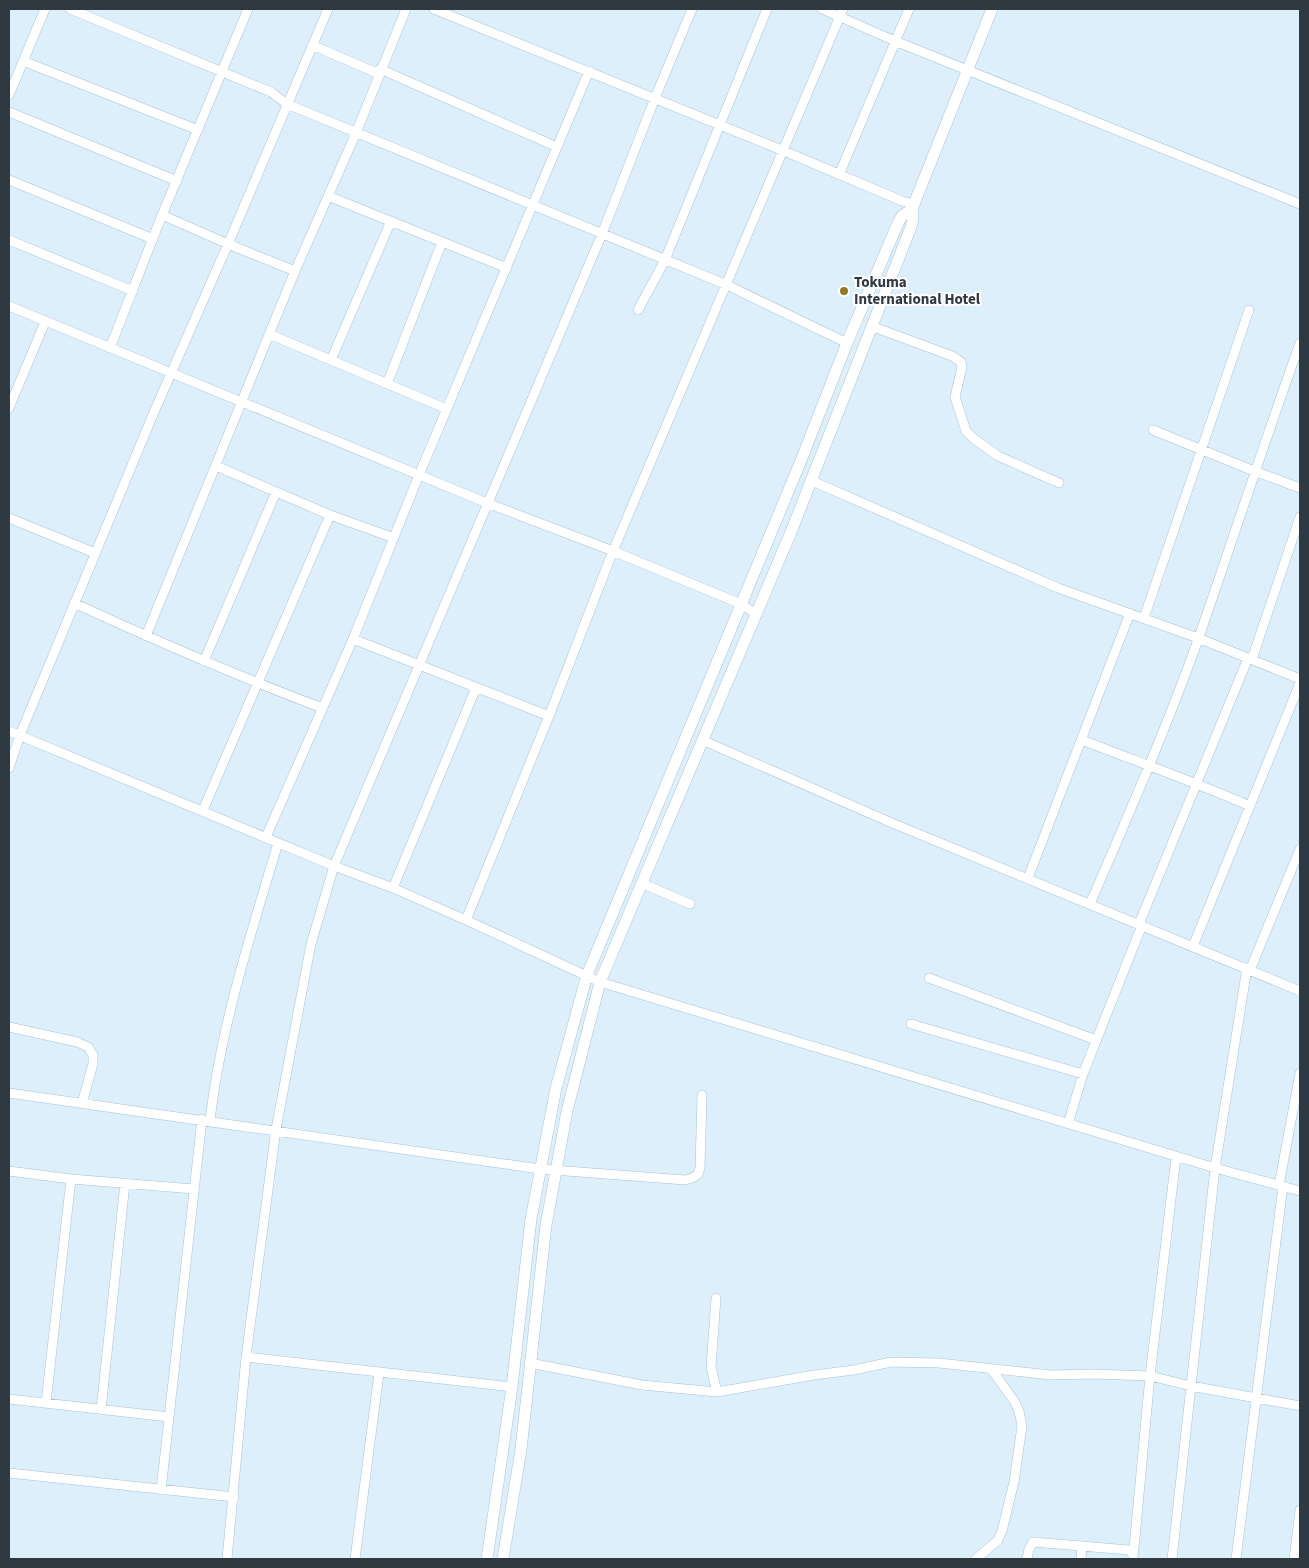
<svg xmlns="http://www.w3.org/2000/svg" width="1309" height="1568" font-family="'Source Sans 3',sans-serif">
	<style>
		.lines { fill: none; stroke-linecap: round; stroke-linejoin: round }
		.minor-casing { stroke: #a7c2d6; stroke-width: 10 }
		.major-casing { stroke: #a7c2d6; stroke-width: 12 }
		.minor { stroke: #fff; stroke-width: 9 }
		.major { stroke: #fff; stroke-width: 11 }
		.poi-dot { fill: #93781f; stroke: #fff; stroke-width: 2 }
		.labels { text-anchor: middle; stroke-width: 4; stroke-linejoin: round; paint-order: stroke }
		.poi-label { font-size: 15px; font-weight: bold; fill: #2e3941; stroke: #fff; text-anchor: start }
	</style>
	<rect width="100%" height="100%" fill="#deeffc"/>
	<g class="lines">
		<defs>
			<path id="minor" d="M70,9L271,92L287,104L727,285L847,343
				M434,9L784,151L902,201L914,204
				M822,9L895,41L1300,204
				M312,45L379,74
				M23,61L198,130
				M380,69L557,147
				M9,95L45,9
				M9,112L177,181
				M839,175L909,9
				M9,180L153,239
				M328,196L507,268
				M162,215L228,244L295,271
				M9,240L133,291
				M9,306L487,503L613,551L741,604L756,614
				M638,310L665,260L767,9
				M871,326L952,356L961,362L962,367L955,397L966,431L973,438L998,456L1059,483
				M269,334L447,409
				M110,348L162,215L248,9
				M331,360L391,221
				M387,384L442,242
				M9,408L45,322
				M1153,430L1254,471L1300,488
				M216,466L330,515L394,538
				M812,481L1058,588L1198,638L1300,679
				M9,518L95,553
				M74,603C156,641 238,676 322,708
				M1144,618L1249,310
				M146,636L295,271L356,133L406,9
				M353,639L549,716
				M1252,659L1300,517
				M204,661L276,492
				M9,731L334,866L393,888L466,920L600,982L1215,1168L1300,1191
				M702,740L892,823L1300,991
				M1082,740C1138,762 1195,782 1250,806
				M9,768L20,735L154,412L228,244L328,9
				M203,810L330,515
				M266,837L353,639L419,475L589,71
				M1028,878L1130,613
				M641,883L690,904
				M393,888L476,688
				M1090,904C1128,816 1167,727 1199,637C1233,539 1265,440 1300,343
				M466,920L549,716L613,551L843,9
				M1139,924L1248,658
				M1193,946L1300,683
				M1250,970L1300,849
				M929,978L1096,1040
				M911,1024L1083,1074
				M9,1027L77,1042L88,1047L93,1055V1064L82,1103
				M9,1093L540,1169L685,1180L692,1178L698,1174L700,1168L702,1095
				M210,1120C221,1025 251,934 278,843
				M1068,1124L1083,1074L1142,925
				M9,1171L71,1179L194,1189
				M1279,1185L1300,1073
				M716,1298L711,1367L717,1392
				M246,1357L512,1387
				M530,1363L642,1385L717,1392L814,1375L854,1370L891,1362L939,1363L1051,1375L1093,1374L1150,1376L1191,1386L1300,1406
				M9,1399L169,1417
				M46,1403L71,1179
				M101,1410L125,1183
				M9,1473L234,1497
				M161,1490L202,1119
				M227,1559L246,1357L276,1129L311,944L334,866L602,234L655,98L692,9
				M355,1559L379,1373
				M976,1559L998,1540L1002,1531L1014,1482L1022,1426L1019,1411L1015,1402L991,1369
				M1027,1559L1029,1549L1033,1542L1129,1550L1133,1555
				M1081,1559L1082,1546
				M1133,1559L1150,1376L1176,1157
				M1172,1559L1215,1168L1247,968
				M1236,1559L1283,1186
				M1294,1559L1300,1510"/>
			<path id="major" d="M487,1559L512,1387L531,1219L556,1088L587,975L800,463L847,343L898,223L902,216L912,209
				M503,1559L521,1449L546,1225L567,1111L600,982L791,532L911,227L913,218L912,209L992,9"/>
		</defs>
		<use href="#minor" class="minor-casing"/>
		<use href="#major" class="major-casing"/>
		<use href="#minor" class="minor"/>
		<use href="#major" class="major"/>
	</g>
	<circle class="poi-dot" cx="844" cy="291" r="5"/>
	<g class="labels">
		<g class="poi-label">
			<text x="854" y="287">Tokuma<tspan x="854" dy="17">International Hotel</tspan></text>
		</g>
	</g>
	<rect width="1309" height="1568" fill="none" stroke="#2e3941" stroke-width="20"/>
</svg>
